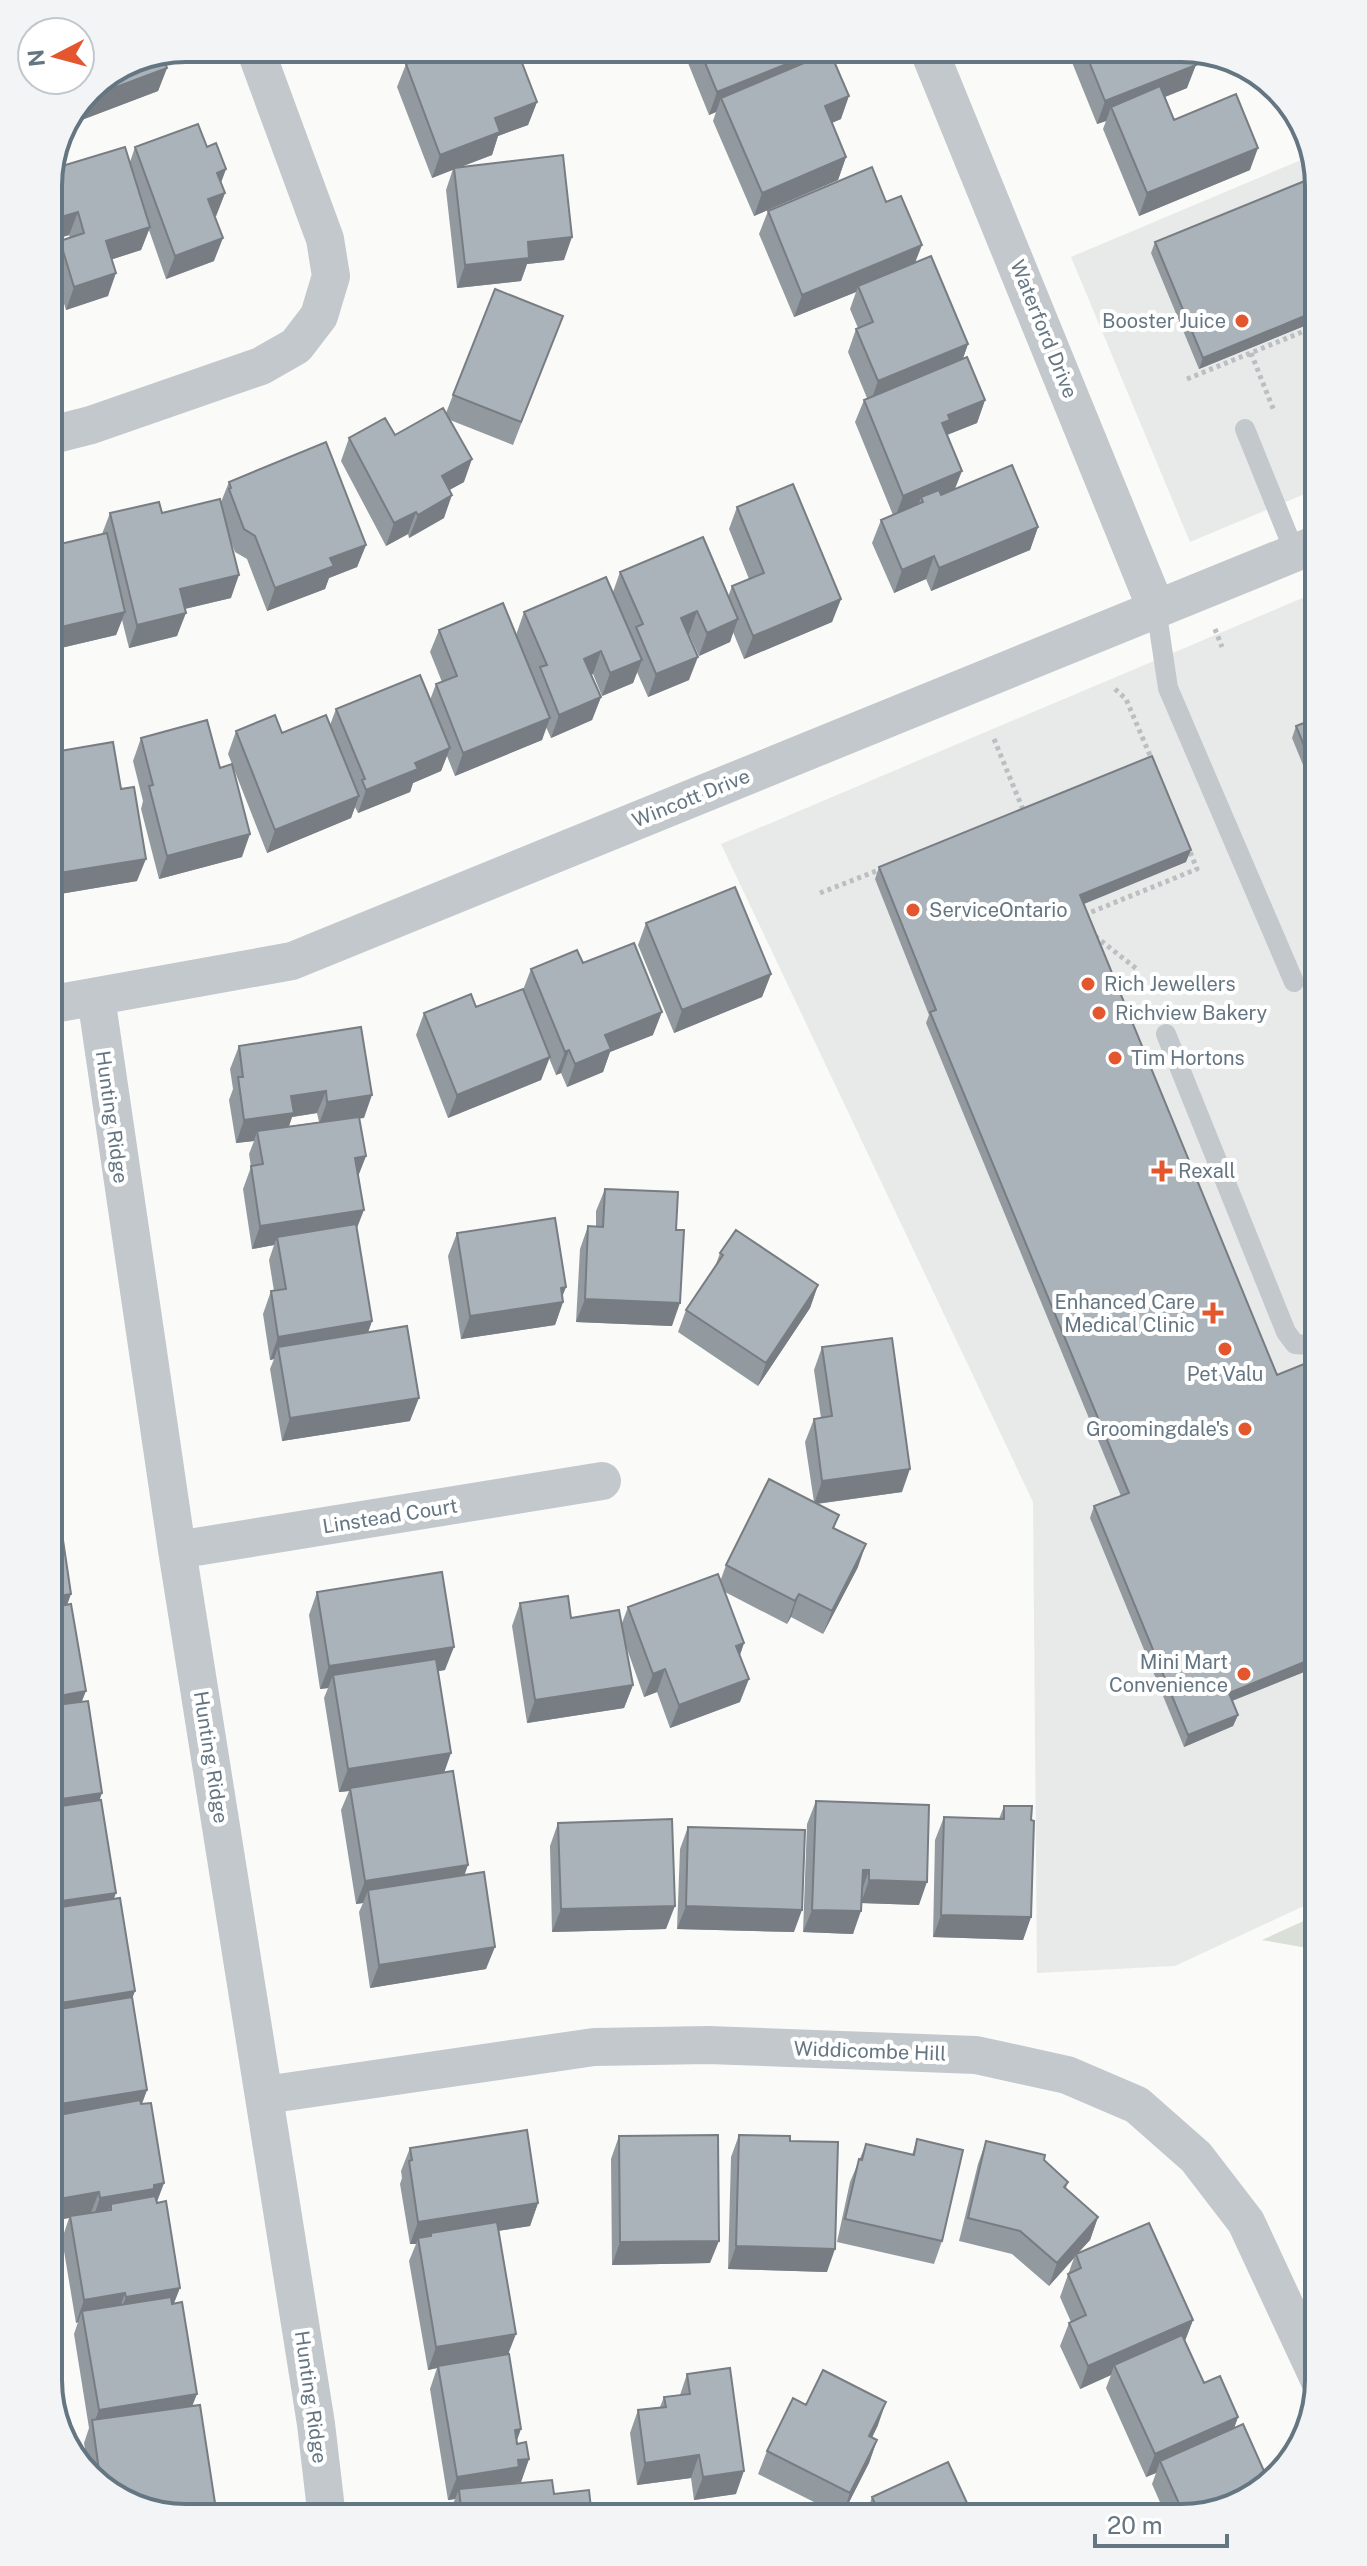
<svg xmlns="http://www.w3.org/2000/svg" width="1367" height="2566" font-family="'Public Sans',sans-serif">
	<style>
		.built { fill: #e8e9e9 }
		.green { fill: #dadfd7 }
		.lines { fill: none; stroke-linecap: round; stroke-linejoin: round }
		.path { stroke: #bbbfc2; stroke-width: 5; stroke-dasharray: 4 4; stroke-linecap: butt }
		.lane { stroke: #c3c8cc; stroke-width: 20 }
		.street { stroke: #c3c8cc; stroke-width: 38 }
		.wall { fill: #929a9f; fill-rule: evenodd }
		.shaded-wall { fill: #777d82 }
		.building { fill: #aab3b9; stroke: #777d82; stroke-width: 2 }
		.poi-dot { fill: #e4572e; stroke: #fff; stroke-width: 3 }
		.labels { text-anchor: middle; stroke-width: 8; stroke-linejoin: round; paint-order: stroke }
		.poi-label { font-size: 20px; fill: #657683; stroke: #fff; text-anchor: start }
		.street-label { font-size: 20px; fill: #657683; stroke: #fff }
		.rim { fill: none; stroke: #657683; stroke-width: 4 }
	</style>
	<rect width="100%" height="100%" fill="#fafaf8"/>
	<path class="built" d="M1313,155L1319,186V488L1190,542L1071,257Z
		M1319,591V1899L1175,1966L1037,1973L1033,1502L721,844Z"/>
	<path class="green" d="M1319,1914V1950L1262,1940Z"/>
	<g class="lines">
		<path class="path" d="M1251,353L1274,411
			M1187,379L1319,325
			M1215,629L1222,647
			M1115,689L1126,699L1152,760
			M994,739L1024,812
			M820,893L884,868
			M1084,915L1197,869L1188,847
			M1095,936L1138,970"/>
		<path class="lane" d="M1245,429L1295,553
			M1156,608L1168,688L1294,982
			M1166,1034L1286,1332L1295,1344L1308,1345L1319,1341"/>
		<path class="street" d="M929,51L1156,608
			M48,436L91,425L261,366L296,346L319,316L331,276L325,239L258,57
			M96,997L177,1550L316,2424L327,2518
			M48,1005L292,961L1319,543
			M177,1550L602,1481
			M265,2095L594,2047L708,2045L976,2055L1067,2075L1137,2105L1196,2157L1246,2222L1319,2379"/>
	</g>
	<path class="wall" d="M1189,48L1187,88L1165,97L1174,120L1250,170L1139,216L1103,129L1106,121L1097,124L1067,50Z
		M801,52L804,57L801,64L841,119L832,123L846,157L838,180L754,216L713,121L716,112L709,115L684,53Z
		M519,55L537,102L528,125L498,136L492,155L460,167L564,260L527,264L521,281L457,288L446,190L453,169L432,178L397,87L406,64L412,62L410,56Z
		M167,68L158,91L79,121L77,115L89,88Z
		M135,147H207L226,169L221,183L225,193L216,216L215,217L214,261L166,279L149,230L141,250L112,259L108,296L66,310L54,271L58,296L49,318L53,262L60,241L70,238L69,235L53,240L48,225V178L52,169L130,162Z
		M1319,186V320L1199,369L1151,253L1155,242Z
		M886,202L916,262L968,344L963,358L985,400L977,423L947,435L955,489L1038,527L1030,550L931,591L926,579L894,593L872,543L881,520L893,515L855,422L864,400L867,398L848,352L856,329L858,328L850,309L856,292L794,317L759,234L768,211Z
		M554,339L513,445L450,420L464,482L449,490L444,518L409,538L408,534L386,546L341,461L349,438L395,435L446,413L453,395Z
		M229,482L366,545L357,567L329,578L325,589L267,611L247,559L235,552L229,536L231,598L185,609L177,636L129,648L122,620L116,635L48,651V532L56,545L102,534L110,513H162L221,502Z
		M737,507L841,599L832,622L744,659L733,632L730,642L699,656L689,634V680L648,697L637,672L633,683L602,696L593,674L591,675L601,697L592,720L551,738L546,727L542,740L455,776L447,756L441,771L413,783L410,792L358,813L355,807L351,818L267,853L228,754L236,731L282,733L330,725L336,709L430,700L436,684L442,682L430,652L439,630L516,635L524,612L613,592L620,572L728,597L732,586L749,579L729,529Z
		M1319,717V804L1292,738L1296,726Z
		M141,738L242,857L159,879L141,809L143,801L133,761Z
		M48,753L137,881L48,896Z
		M1186,862L1084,904L1277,1375L1319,1358V1666L1232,1701L1238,1715L1233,1726L1184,1747L1090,1518L1094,1506L1121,1496L926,1023L929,1015L875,879L879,867Z
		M646,923L771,974L762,997L674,1033L638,945Z
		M583,963L653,1035L610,1052L603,1072L567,1087L561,1073L556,1075L549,1058L541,1080L448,1118L416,1035L424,1013L476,1007L523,990L531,969Z
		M361,1027L364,1118H359L366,1156L358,1176L357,1229L372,1321L368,1332L410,1421L282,1441L270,1369L274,1359L270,1360L263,1314L271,1291H274L269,1260L274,1245L252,1249L243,1189L251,1167L249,1154L254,1141L236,1143L229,1100L233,1089L230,1069L239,1046ZM317,1113L319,1122L289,1126L292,1117Z
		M605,1189L676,1230L672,1326L576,1322L580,1249L588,1226H596V1211Z
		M457,1233L566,1287L562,1297L563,1302L555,1325L461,1339L448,1256Z
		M720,1253L818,1285L810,1308L758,1386L678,1332L686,1310L715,1267Z
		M822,1347L902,1492L817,1504L839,1515L834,1528L858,1567L823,1634L791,1617L787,1624L725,1592L744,1643L740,1655V1702L670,1728L657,1692L644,1697L626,1646L633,1685L624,1708L527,1723L512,1626L520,1603L571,1618L622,1623L628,1607L721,1579L726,1565L814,1502L805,1442L814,1419L821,1418L814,1370Z
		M48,1446L50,1494L82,1702L100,1800L114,1899L135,1991L132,1998L147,2090L142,2104L164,2183L157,2202L192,2406L215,2503L210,2518H178L109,2494L88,2468L84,2443L89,2428L74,2334L78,2322L76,2323L62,2239L69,2218L50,2221L48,2206Z
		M317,1592L445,1670L438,1671L444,1772L464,1875L486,1969L370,1988L359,1912L363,1903L356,1904L341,1810L349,1791L339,1792L324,1698L328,1688L320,1689L309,1615Z
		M816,1801L919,1905L861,1903L853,1934L803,1932L807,1824Z
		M1004,1806L1031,1917L1023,1940L933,1937L935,1840L944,1817L999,1819Z
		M558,1823L666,1929L552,1932L550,1846Z
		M688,1827L794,1932L677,1929L680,1849Z
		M739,2135L790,2141L827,2272L728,2269L731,2157Z
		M619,2136L710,2263L612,2265L611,2159Z
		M917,2139L942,2241L934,2264L837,2242L850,2182L866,2144L912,2155Z
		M986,2141L1044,2160L1068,2182L1066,2188L1098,2217L1090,2240L1079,2252L1193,2320L1185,2341L1204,2383L1238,2417L1234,2428V2507L1181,2518H1167L1152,2484L1156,2473L1146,2477L1106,2388L1111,2375L1080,2389L1060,2346L1069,2323L1071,2322L1060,2297L1074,2258L1049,2286L1012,2254L959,2241L978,2164Z
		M410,2148L538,2203L530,2226L498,2231L517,2441L529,2459L521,2482L513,2484L554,2494L592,2518H451L450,2511L455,2499L448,2500L430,2389L437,2368L428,2370L409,2261L416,2244H410L400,2184L402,2178L401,2171Z
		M687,2374L736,2494L694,2500L691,2478L637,2485L630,2433L638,2410L660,2407L664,2397L680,2395Z
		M878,2425L872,2438L877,2440L869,2463L842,2516L758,2474L767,2451Z
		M872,2497L974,2518H865Z"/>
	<path class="shaded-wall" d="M804,57L795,80L721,98L716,112L709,115L717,92Z
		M1196,65L1187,88L1115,117L1111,107L1106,121L1097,124L1105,101Z
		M167,68L158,91L79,121L87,98Z
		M849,96L841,119L817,129L825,106Z
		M537,102L528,125L498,136L492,155L432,178L440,155L495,118Z
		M1258,148L1250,170L1139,216L1147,193Z
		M846,157L838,180L754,216L762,193Z
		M226,169L217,192V173Z
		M225,193L216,216L200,222L208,199Z
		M78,212L69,235L53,240L61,217Z
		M150,227L141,250L98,264L106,241Z
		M572,237L564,260L527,264L521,281L457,288L465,265L528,242Z
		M223,238L214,261L166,279L175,256Z
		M922,245L913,268L858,286L856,292L794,317L802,295Z
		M116,273L108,296L66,310L74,287Z
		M58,296L49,318L48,319V297Z
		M1319,310V320L1199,369L1203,358Z
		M968,344L960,367L870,404L878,381Z
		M985,400L977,423L944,436L942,423L948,415Z
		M472,459L464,482L433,499L442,476Z
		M962,471L953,494L923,502L921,497L917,509L895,518L903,496Z
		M452,495L444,518L409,538L418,515Z
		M416,512L408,534L386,546L394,523Z
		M1038,527L1030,550L931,591L939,568Z
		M366,545L357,567L329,578L325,589L267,611L275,588L330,558Z
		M934,556L926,579L894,593L902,570Z
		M239,575L231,598L171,612L180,589Z
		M841,599L832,622L744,659L753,636Z
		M697,611L689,634L673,641L681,618Z
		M125,612L116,635L48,651V630Z
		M186,613L177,636L129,648L137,625Z
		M738,619L730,642L699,656L707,633Z
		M601,651L593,674L576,681L584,659Z
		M698,657L689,680L648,697L656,674Z
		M642,660L633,683L602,696L610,673Z
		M601,697L592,720L551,738L559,715Z
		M550,718L542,740L455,776L463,753Z
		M450,748L441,771L413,783L410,792L358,813L366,790L415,763Z
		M359,796L351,818L267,853L275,830Z
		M250,834L242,857L159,879L167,856Z
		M1191,850L1186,862L1076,907L1080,895Z
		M146,859L137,881L48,896V887L53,874Z
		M771,974L762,997L674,1033L682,1010Z
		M662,1012L653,1035L610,1052L603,1072L567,1087L575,1064L605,1035Z
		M569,1050L561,1073L556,1075L565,1052Z
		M550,1057L541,1080L448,1118L457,1095Z
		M326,1091L317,1113L292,1117L286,1135L257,1131L254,1141L236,1143L244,1120L291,1096Z
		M372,1095L364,1118L319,1124L327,1102Z
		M366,1156L357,1179L355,1158Z
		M364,1210L355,1233L277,1237L274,1245L252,1249L260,1226Z
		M818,1285L810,1308L758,1386L766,1363Z
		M566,1287L560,1302H563L555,1325L461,1339L470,1316Z
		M585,1299L680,1303L672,1326L576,1322Z
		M372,1321L364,1344L278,1347L274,1359L270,1360L278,1337Z
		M419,1398L410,1421L282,1441L290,1418Z
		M910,1469L902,1492L814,1504L822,1481Z
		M54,1484L48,1500V1485Z
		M866,1544L858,1567L823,1634L832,1611Z
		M71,1594L63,1617L48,1619V1598Z
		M799,1594L791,1617L787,1624L795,1601Z
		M744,1643L736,1666V1646Z
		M454,1647L445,1670L335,1687L333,1675L328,1688L320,1689L329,1666Z
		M1319,1656V1666L1224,1704L1229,1693Z
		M665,1669L657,1692L644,1697L653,1674Z
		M749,1679L740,1702L670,1728L679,1705Z
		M633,1685L624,1708L527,1723L535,1700Z
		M86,1691L77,1714L48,1719V1698Z
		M1238,1715L1233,1726L1184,1747L1188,1735Z
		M451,1753L443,1776L350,1788L349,1791L339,1792L348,1769Z
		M102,1793L94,1816L48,1823V1801Z
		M468,1865L460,1888L368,1890L363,1903L356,1904L365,1881Z
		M863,1870H869L861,1893Z
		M869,1880L927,1882L919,1905L861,1903Z
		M116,1893L108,1915L48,1925V1903Z
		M675,1906L666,1929L552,1932L561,1909Z
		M686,1906L802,1910L794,1932L677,1929Z
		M812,1910L861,1911L853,1934L803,1932Z
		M941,1915L1031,1917L1023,1940L933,1937Z
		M495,1947L486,1969L370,1988L379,1965Z
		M135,1991L126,2014L48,2027V2005Z
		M147,2090L138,2113L48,2127V2106Z
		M164,2183L155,2206L111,2210V2204L105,2219L92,2221L100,2198Z
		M99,2192L90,2215L70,2216L69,2218L50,2221L59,2199Z
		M538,2203L530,2226L429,2241L431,2233L428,2242L418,2238L416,2244H410L418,2222Z
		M1098,2217L1090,2240L1076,2255V2254L1074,2258L1049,2286L1057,2263Z
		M719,2241L710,2263L612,2265L620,2242Z
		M736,2246L835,2249L827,2272L728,2269Z
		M180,2288L171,2311L117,2319L126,2297Z
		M125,2293L117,2316L82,2311L78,2322L76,2323L84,2300Z
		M1193,2320L1184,2343L1114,2365L1111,2375L1080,2389L1088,2366Z
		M516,2334L507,2357L438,2366L437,2368L428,2370L436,2347Z
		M197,2394L188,2417L93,2425L99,2410Z
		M886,2402L878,2425L861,2459L869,2436Z
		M1238,2417L1230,2440L1160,2461L1156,2473L1146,2477L1155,2454Z
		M521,2429L513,2452L515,2430Z
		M877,2440L869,2463L842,2516L850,2493Z
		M699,2455L691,2478L637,2485L645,2463Z
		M529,2459L521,2482L514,2483L511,2490L459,2489L455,2499L448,2500L457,2477L518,2460Z
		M744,2471L736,2494L694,2500L703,2477Z
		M215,2503L210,2518H178L160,2512Z"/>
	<path class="building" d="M1189,48L1196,65L1105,101L1084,49Z
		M801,52L804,57L717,92L701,53Z
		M830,52L849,96L825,106L846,157L762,193L721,98Z
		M519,55L537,102L495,118L500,132L440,155L406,64L428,56Z
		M134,58H163L167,68L87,98L86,95L89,88Z
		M1160,86L1174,120L1236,94L1258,148L1147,193L1111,107Z
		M198,124L207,147L216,143L226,169L217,173L225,193L208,199L223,238L175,256L135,147Z
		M125,147L150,227L106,241L116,273L74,287L60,241L84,233L78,212L61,217L49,177L52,169Z
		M563,155L572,237L528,242L529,258L465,265L454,168Z
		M872,167L886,202L901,196L922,245L802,295L768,211Z
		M1317,176L1319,186V310L1203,358L1155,242Z
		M48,233L58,296L48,297Z
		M931,256L968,344L878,381L856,329L873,322L858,286Z
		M495,289L563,316L521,422L453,395Z
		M967,357L985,400L948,415L950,420L942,423L962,471L903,496L864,400Z
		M443,408L472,459L442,476L452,495L418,515L416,512L394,523L349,438L385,418L395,435Z
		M326,442L366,545L330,558L334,566L275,588L255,536L244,529L229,489L231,488L229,482Z
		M1012,465L1038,527L939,568L934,556L902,570L881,520L923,502L921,497L939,490L941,495Z
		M793,484L841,599L753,636L732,586L764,573L737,507Z
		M220,499L239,575L180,589L186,613L137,625L110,513L159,502L162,513Z
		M52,531L56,545L107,533L125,612L48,630V532Z
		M703,537L738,619L707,633L697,611L681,618L698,657L656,674L636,627L643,624L620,572Z
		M606,577L642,660L610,673L601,651L584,659L601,697L559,715L540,667L547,665L524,612Z
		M503,603L550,718L463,753L436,684L457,676L439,630Z
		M420,675L450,748L415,763L418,769L366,790L362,780L365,779L336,709Z
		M275,715L282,733L326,715L359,796L275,830L236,731Z
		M1319,717V782L1296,726Z
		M207,720L220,768L232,764L250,834L167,856L149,786L153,785L141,738Z
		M113,742L121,789L134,787L146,859L53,874L48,844V800H51L48,782V753Z
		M1152,756L1191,850L1080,895L1277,1375L1319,1358V1656L1229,1693L1238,1715L1188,1735L1094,1506L1129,1493L930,1012L936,1010L879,867Z
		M735,887L771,974L682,1010L646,923Z
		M634,943L662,1012L605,1035L611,1049L575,1064L569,1050L565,1052L531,969L577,950L583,963Z
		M523,989L550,1057L457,1095L424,1013L471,994L476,1007Z
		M361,1027L372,1095L327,1102L326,1091L291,1096L294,1113L244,1120L238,1077H243L239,1046Z
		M359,1117L366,1156L355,1158L364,1210L260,1226L251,1166L263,1164L257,1131Z
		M605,1189L678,1192L676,1230H684L680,1303L585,1299L588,1226L603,1227Z
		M555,1218L566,1287L561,1288L563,1302L470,1316L457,1233Z
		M356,1224L372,1321L278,1337L271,1291L286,1289L277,1237Z
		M736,1230L818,1285L766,1363L686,1310L723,1255L720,1253Z
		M407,1326L419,1398L290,1418L278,1347Z
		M892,1338L910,1469L822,1481L814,1419L832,1416L822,1347Z
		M48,1446L54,1484L48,1485Z
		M769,1479L839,1515L833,1528L866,1544L832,1611L799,1594L795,1601L726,1565Z
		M56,1493L71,1594L48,1598V1494Z
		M442,1572L454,1647L329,1666L317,1592Z
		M718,1574L744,1643L736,1646L749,1679L679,1705L665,1669L653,1674L628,1607Z
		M568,1596L571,1618L619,1610L633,1685L535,1700L520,1603Z
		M71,1604L86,1691L48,1698V1608Z
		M436,1659L451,1753L348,1769L333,1675Z
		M88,1701L102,1793L48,1801V1706Z
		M453,1771L468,1865L365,1881L350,1788Z
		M101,1800L116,1893L48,1903V1808Z
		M816,1801L929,1805L927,1882L869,1880V1870H863L861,1911L812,1910Z
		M1004,1806H1032L1031,1820L1034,1821L1031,1917L941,1915L944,1817L1004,1819Z
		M672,1819L675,1906L561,1909L558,1823Z
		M688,1827L805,1830L802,1910L686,1906Z
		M484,1872L495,1947L379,1965L368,1890Z
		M120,1898L135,1991L48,2005V1909Z
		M132,1997L147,2090L48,2106V2011Z
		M140,2100L141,2104L151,2103L164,2183L154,2185V2189L100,2198L99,2192L59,2199L48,2131V2117Z
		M527,2130L538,2203L418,2222L409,2161L412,2160L410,2148Z
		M718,2135L719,2241L620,2242L619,2136Z
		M739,2135L790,2136V2141L838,2142L835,2249L736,2246Z
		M917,2139L963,2150L942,2241L845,2219L859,2159L862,2160L866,2144L914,2155Z
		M986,2141L1045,2155L1044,2160L1068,2182L1064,2187L1098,2217L1057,2263L1020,2231L968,2218Z
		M155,2196L157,2203L166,2201L180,2288L126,2297L125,2293L84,2300L70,2216L111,2210V2204Z
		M497,2222L516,2334L436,2347L418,2238L431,2236V2233Z
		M1149,2223L1193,2320L1088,2366L1069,2323L1086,2315L1068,2274L1081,2268L1076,2254Z
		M171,2297L172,2304L182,2302L197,2394L99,2410L82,2311Z
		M1182,2335L1204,2383L1220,2376L1238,2417L1155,2454L1114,2365Z
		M509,2354L521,2429L515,2430L517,2444L526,2442L529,2459L518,2460L519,2467L457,2477L438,2366Z
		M730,2368L744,2471L703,2477L699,2455L645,2463L638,2410L666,2407L664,2397L690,2394L687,2374Z
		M823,2370L886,2402L869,2436L877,2440L850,2493L767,2451L793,2398L806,2405Z
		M200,2405L215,2503L160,2512L109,2494L101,2485L92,2420Z
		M1243,2424L1268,2480L1234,2507L1185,2517L1160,2461Z
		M948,2462L974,2518H881L872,2497Z
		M552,2480L554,2494L589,2490L592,2518H462L459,2489Z"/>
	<g class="poi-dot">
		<circle cx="1242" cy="321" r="8"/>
		<circle cx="913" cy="910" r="8"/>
		<circle cx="1088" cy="984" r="8"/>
		<circle cx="1099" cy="1013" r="8"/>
		<circle cx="1115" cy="1058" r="8"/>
		<path d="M1158 1159h8v8h8v8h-8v8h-8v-8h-8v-8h8z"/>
		<path d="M1209 1301h8v8h8v8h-8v8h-8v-8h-8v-8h8z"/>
		<circle cx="1225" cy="1349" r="8"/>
		<circle cx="1245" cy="1429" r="8"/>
		<circle cx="1244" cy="1674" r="8"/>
	</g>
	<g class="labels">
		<g class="poi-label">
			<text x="1226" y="328" text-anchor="end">Booster Juice</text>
			<text x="929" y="917">ServiceOntario</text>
			<text x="1104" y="991">Rich Jewellers</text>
			<text x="1115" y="1020">Richview Bakery</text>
			<text x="1131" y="1065">Tim Hortons</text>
			<text x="1178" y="1178">Rexall</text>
			<text x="1195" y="1309" text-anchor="end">Enhanced Care<tspan x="1195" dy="23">Medical Clinic</tspan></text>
			<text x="1225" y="1381" text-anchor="middle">Pet Valu</text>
			<text x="1229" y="1436" text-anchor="end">Groomingdale's</text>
			<text x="1228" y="1669" text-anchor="end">Mini Mart<tspan x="1228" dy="23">Convenience</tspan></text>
		</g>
		<g class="street-label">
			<text transform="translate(1044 329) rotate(68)" y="7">Waterford Drive</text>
			<text transform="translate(691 798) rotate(-22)" y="7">Wincott Drive</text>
			<text transform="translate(112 1117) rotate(82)" y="7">Hunting Ridge</text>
			<text transform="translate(390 1516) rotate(-9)" y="7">Linstead Court</text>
			<text transform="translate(211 1757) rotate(81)" y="7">Hunting Ridge</text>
			<text transform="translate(870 2051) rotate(2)" y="7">Widdicombe Hill</text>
			<text transform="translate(311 2397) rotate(82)" y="7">Hunting Ridge</text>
		</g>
	</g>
	<path d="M0 0H1367V2566H0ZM186 62H1181A124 124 0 0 1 1305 186V2380A124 124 0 0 1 1181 2504H186A124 124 0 0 1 62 2380V186A124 124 0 0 1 186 62Z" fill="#f3f4f5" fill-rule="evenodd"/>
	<path class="rim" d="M186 62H1181A124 124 0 0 1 1305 186V2380A124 124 0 0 1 1181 2504H186A124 124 0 0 1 62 2380V186A124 124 0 0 1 186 62Z"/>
	<g transform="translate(56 56) rotate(264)"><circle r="38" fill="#ffffff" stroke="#c1c8cd" stroke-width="2"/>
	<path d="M0-6L14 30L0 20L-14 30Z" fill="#e4572e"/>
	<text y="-12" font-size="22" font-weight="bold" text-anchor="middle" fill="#657683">N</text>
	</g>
	<path d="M1095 2534v12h132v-12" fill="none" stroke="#657683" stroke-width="4"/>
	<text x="1107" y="2534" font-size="24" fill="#657683" stroke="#ffffff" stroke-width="6" paint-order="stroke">20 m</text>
</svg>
